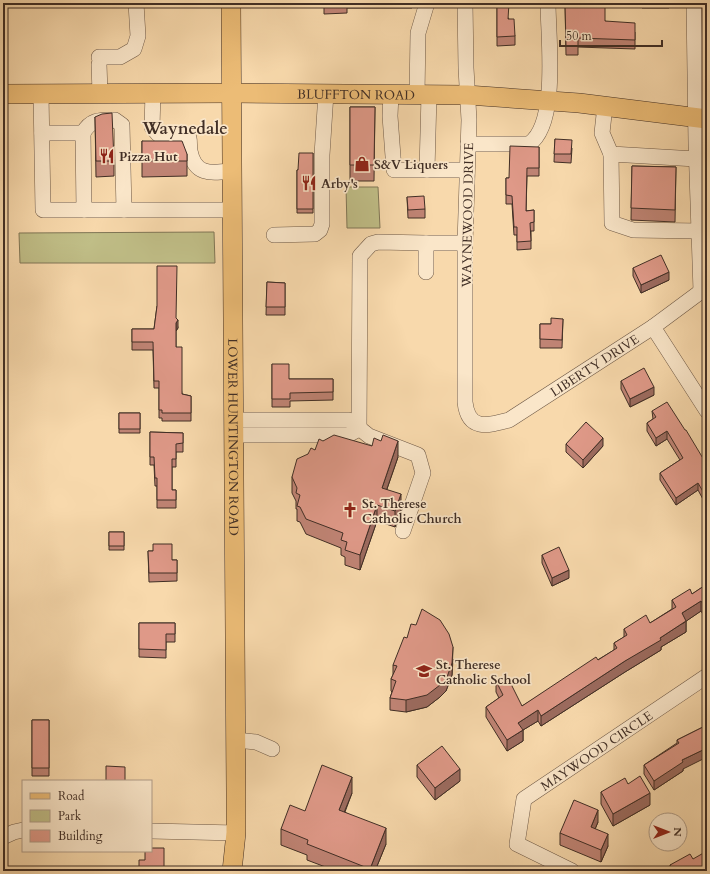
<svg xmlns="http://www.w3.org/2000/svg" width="710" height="874" font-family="Cardo,serif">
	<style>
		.green { fill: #c0be87; stroke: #807656 }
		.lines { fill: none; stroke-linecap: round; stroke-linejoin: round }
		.minor-casing { stroke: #6e5947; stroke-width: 16 }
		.major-casing { stroke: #402e25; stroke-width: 20 }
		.minor { stroke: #fae6c9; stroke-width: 15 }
		.major { stroke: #ecbc76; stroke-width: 19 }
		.wall { fill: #c08475; stroke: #402e25 }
		.shaded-wall { fill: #9c6b5f; stroke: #402e25 }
		.building { fill: #df9988; stroke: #402e25 }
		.labels { text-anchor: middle; stroke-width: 3.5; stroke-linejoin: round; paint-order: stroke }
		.street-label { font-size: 13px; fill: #402e25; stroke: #fae6c9 }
		.poi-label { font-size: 13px; font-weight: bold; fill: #402e25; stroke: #fae6c9; text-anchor: start }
		.district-label { font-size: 17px; font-weight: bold; fill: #402e25; stroke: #fae6c9 }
	</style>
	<rect width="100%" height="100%" fill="#f8d9ac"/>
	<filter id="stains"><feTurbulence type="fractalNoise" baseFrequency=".005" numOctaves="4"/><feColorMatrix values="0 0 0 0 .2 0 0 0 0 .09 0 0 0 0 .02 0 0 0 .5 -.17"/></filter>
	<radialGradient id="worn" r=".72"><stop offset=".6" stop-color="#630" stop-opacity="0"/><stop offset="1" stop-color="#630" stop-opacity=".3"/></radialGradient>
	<path class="green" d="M346,187H378L380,228H347Z
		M214,232L215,263H20L19,233Z"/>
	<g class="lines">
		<defs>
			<g id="minor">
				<path id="s1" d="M465,3L466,68L469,120L465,243V402C468,431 487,426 509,420L653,327L707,287"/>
				<path d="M694,3L696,143L701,291"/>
				<path d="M99,57H120L134,49L138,36L136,3"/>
				<path d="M99,64L100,93"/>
				<path d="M153,93L152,127L158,134L186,135L189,138C190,142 189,146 190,151C195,176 211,173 232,171"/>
				<path d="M41,94L43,210H232"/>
				<path d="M391,94L390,116L394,170H427"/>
				<path d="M417,95L418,33L427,3"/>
				<path d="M429,95L427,170H467"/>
				<path d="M605,106L602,133L611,154L696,159"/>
				<path d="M42,133H83L84,210"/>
				<path d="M83,133C91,119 100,120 115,120L122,125L124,210"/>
				<path d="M468,144H529C559,124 548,36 548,3"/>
				<path d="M611,154L612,223L633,230L699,231"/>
				<path d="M274,235L315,234L320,230L322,224V155L326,93"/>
				<path d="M426,272V243H465"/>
				<path d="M653,327L707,411"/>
				<path d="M235,420H349L369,436L418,455L423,473L403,531"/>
				<path d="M359,429L360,256L371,244L378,242L426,243"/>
				<path d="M235,435H348L359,429"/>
				<path d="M236,740L256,742L272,749"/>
				<path d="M151,831L236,833"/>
				<path d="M3,837L14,832L23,830"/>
				<path id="s2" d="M572,871L517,844L524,799L707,676"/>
			</g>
			<g id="major">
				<path id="s3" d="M231,3L236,792V833L232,871"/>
				<path id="s4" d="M3,94L232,93L467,95L579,103L707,119"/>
			</g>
		</defs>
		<use href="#minor" class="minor-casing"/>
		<use href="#major" class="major-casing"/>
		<use href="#minor" class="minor"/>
		<use href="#major" class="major"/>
	</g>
	<path class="wall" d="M324,3H412V8H347V13L324,14Z
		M497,3L509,19L515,36V45L497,46Z
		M565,3L605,21L635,32V49L578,47V55H566Z
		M642,3H669V8H642Z
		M350,107H375L374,181H350Z
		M95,117L114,161V176L96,177Z
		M555,139L572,148L571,163L554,162Z
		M142,141L187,154V176L142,177Z
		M539,147V176H527L526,211L534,210V231H531V249L517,250V235H514L512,204H506V178H509Z
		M313,153V213H297V170H298Z
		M632,166L676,167L675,222L631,220Z
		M407,197L425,209V218H408Z
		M633,268L669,280L641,293L633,276Z
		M267,282L285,283V315H266Z
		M157,306L176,318L178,328L176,331V347L182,394L191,396V421H162V418H159V388H154L153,350H132V329H154Z
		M563,319L562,348H540V324H551Z
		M272,364L289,379H333V400L290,401V407H272Z
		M621,381L654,395L630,407L621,389Z
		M652,411L707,465V501L705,503L698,490L676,505L660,480V473L680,460L667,439L656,446L647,431V423L653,419Z
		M119,413H140V433H119Z
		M150,432L183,433V452H176V467H172V490H176V508H157V486H155L154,465H150Z
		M323,441L398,457L387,489L401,510L395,527L377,521L360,570L345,565V557L341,555V548L306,534L300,522L297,521V509H296V501L292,493V477L308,454L315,450Z
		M566,444L603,446L583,468L566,452Z
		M109,532H124V550H109Z
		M148,551H153L172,560H177V581L149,582Z
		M542,555L569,578L552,586L542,563Z
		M707,584L705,618L701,611L686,621V632L661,647V650L625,672L541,726L538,721L523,730V741L507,751L486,717V707L499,698L496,692V681L522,706L614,650V643L624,637V629L650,623L672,609V600L692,594Z
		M139,623H175V642H166V658L139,657Z
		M453,659L452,675L446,691L440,697L427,707L406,712L390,710V698L392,692L391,691V679L393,675V665Z
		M32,720H49V776H32Z
		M707,725L683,769V771L654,790L644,774V765L677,743V740Z
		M417,765L460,781L435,800L417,777Z
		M628,784L650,805L613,826L601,804V792Z
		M352,793L345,812L386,844L375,871H336L307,860V855L281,845V829L305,811Z
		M598,822L595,829L608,846L601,862L560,845V833Z
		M693,859L707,871H670V865Z"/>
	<path class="shaded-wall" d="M669,272V280L641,293V285Z
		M178,320V328L176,331V323Z
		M654,387V395L630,407V399Z
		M667,431V439L656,446V438Z
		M603,438V446L583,468V460Z
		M398,441V457L382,503V488Z
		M698,483V490L676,505V498Z
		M401,494V510L395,527V511Z
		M707,494V501L705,503V495Z
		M377,505V521L360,570V555Z
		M569,570V578L552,586V578Z
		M701,601V611L682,624V613Z
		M707,606V617L705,618V607Z
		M686,621V632L661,647V650L625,672L541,726V716L660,638Z
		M453,647L452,675L446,691L440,697L427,707L406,712V700Z
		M538,710V721L518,733V723Z
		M523,730V741L507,751V740Z
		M707,748V757L683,769V771L654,790V781L682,760Z
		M460,769V781L435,800V788Z
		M352,777V793L339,825V810Z
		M650,793V805L613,826V814Z
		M598,810V822L591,839V827Z
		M386,828V844L375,871H370V869Z
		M608,834V846L601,862V850Z"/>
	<path class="building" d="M497,3H509L508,19H514L515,36L497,37Z
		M565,3H605V21L635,23V40L578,38V46H566Z
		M350,107H375L374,165H350Z
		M112,113L114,161H96L95,117L102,114Z
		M555,139L572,140L571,154H554Z
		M142,141H182L187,154V161H142Z
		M510,146L539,147V168H527L526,211L534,210V222L530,223L531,241L517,242V227H514L512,196L506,195V178H509Z
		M299,153H313V209H297V170H298Z
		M632,166L676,167L675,210L631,208Z
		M424,196L425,209L408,210L407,197Z
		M661,255L669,272L641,285L633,268Z
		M157,266H177L176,318L178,320L176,323V347H182V394L191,396V413H162V410H159V381H154L153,342H132V329H154L157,306Z
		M267,282L285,283V307H266Z
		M551,318L563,319L562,340L540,339V324H551Z
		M272,364H289V379H333V392L290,393V399H272Z
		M644,368L654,387L630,399L621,381Z
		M667,402L685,430H686L707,465V494L705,495L698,483L676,498L660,473L683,458L667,431L656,438L647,423L656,417L652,411Z
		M119,413H140V429H119Z
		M586,422L603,438L583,460L566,444Z
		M150,432L183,433V443L176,444V459H172V490H176V500H157V478H155L154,457H150Z
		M334,435L372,446L374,438L381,441L383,435L398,441L382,488L401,494L395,511L377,505L360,555L345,550L347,542L341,540L343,533L306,519L300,507L297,506L300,495L296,493L297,488L292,477L297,459L308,454L311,448L315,450L319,439L323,441Z
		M109,532H124V546H109Z
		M153,544H172V560H177V573H149L148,551H153Z
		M559,547L569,570L552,578L542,555Z
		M707,584V606L705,607L701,601L682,613L686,621L660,638L661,640L625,661L541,716L538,710L518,723L523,730L507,740L486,707L503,695L496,681L507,676L522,706L596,657L598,660L617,648L614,643L627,635L624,629L646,615L650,623L676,607L672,600L690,589L692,594Z
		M422,609L440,620L449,634L453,647L452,663L446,680L440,685L427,695L406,700L390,698L396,681L391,679L397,666L393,665L404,637L407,638L411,624L416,625Z
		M139,623H175V634H166V650L139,649Z
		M32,720H49V768H32Z
		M707,725V748L682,760L683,762L654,781L644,765L679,743L677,740Z
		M442,746L460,769L435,788L417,765Z
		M322,765L352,777L339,810L386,828L370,869L307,844L308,840L281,829L290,805L305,811Z
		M106,766L125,767V781H106Z
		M640,776L650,793L613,814L601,792L625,778L628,784Z
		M574,800L598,810L591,827L608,834L601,850L560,833Z
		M151,848H164V871H139V860H145V851H151Z
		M707,851V871H674L670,865L690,854L693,859Z"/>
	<defs>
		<symbol id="restaurant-bare" viewBox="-9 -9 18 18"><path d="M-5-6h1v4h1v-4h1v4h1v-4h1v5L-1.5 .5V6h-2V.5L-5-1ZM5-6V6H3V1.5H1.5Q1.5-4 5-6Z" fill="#8f2418" stroke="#fae6c9" stroke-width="2.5" paint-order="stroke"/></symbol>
		<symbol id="shop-bare" viewBox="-9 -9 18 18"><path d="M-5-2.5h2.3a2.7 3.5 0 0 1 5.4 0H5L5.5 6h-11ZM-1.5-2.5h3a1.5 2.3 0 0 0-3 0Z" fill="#8f2418" stroke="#fae6c9" stroke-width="2.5" paint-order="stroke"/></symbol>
		<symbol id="church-bare" viewBox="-9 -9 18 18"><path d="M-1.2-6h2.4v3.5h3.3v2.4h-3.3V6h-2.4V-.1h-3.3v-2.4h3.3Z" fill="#8f2418" stroke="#fae6c9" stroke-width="2.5" paint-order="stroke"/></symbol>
		<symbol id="school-bare" viewBox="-9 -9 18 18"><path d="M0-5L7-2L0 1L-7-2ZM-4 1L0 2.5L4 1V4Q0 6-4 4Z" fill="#8f2418" stroke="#fae6c9" stroke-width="2.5" paint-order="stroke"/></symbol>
	</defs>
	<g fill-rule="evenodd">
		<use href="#restaurant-bare" x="96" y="145" width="22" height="22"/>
		<use href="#shop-bare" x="351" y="153" width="22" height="22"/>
		<use href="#restaurant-bare" x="298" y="172" width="22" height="22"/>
		<use href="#church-bare" x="339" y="499" width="22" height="22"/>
		<use href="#school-bare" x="413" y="660" width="22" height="22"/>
	</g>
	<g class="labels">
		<g class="street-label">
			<text dy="5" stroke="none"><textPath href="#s4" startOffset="353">BLUFFTON ROAD</textPath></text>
			<text transform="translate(467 215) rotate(-89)" y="5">WAYNEWOOD DRIVE</text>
			<text dy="5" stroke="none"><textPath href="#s1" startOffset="559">LIBERTY DRIVE</textPath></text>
			<text dy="5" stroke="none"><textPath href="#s3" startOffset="434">LOWER HUNTINGTON ROAD</textPath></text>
			<text dy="5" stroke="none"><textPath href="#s2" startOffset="194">MAYWOOD CIRCLE</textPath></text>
		</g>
		<g class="poi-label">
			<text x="119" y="161">Pizza Hut</text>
			<text x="374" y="169">S&amp;V Liquers</text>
			<text x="321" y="188">Arby's</text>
			<text x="362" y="508">St. Therese<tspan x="362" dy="15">Catholic Church</tspan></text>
			<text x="436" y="669">St. Therese<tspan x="436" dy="15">Catholic School</tspan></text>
		</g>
		<g class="district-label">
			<text x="185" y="134">Waynedale</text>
		</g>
	</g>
	<rect width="710" height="874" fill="none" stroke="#f8d9ac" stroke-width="16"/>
	<rect x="4" y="4" width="702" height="866" fill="none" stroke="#402e25" stroke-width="2"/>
	<rect x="8" y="8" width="694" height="858" fill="none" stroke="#402e25"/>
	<rect x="22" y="780" width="130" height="72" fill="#fae6c9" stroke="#b09c87"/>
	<rect x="30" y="793" width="20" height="6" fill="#ecbc76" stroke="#b09c87"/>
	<text x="58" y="800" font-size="12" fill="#402e25">Road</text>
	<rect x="30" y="810" width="20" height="12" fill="#c0be87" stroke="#b09c87"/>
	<text x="58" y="820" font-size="12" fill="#402e25">Park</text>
	<rect x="30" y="830" width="20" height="12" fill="#df9988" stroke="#b09c87"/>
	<text x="58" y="840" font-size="12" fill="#402e25">Building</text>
	<g transform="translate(668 832) rotate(90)"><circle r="19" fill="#fae6c9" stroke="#b09c87"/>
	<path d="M0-3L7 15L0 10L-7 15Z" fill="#8f2418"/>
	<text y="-6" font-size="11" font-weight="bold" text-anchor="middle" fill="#402e25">N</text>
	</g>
	<path d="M560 40v6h102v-6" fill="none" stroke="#402e25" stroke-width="2"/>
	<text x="566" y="40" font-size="12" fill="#402e25" stroke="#fae6c9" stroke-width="3" paint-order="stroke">50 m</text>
	<rect width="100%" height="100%" filter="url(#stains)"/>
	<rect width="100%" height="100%" fill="url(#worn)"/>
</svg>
